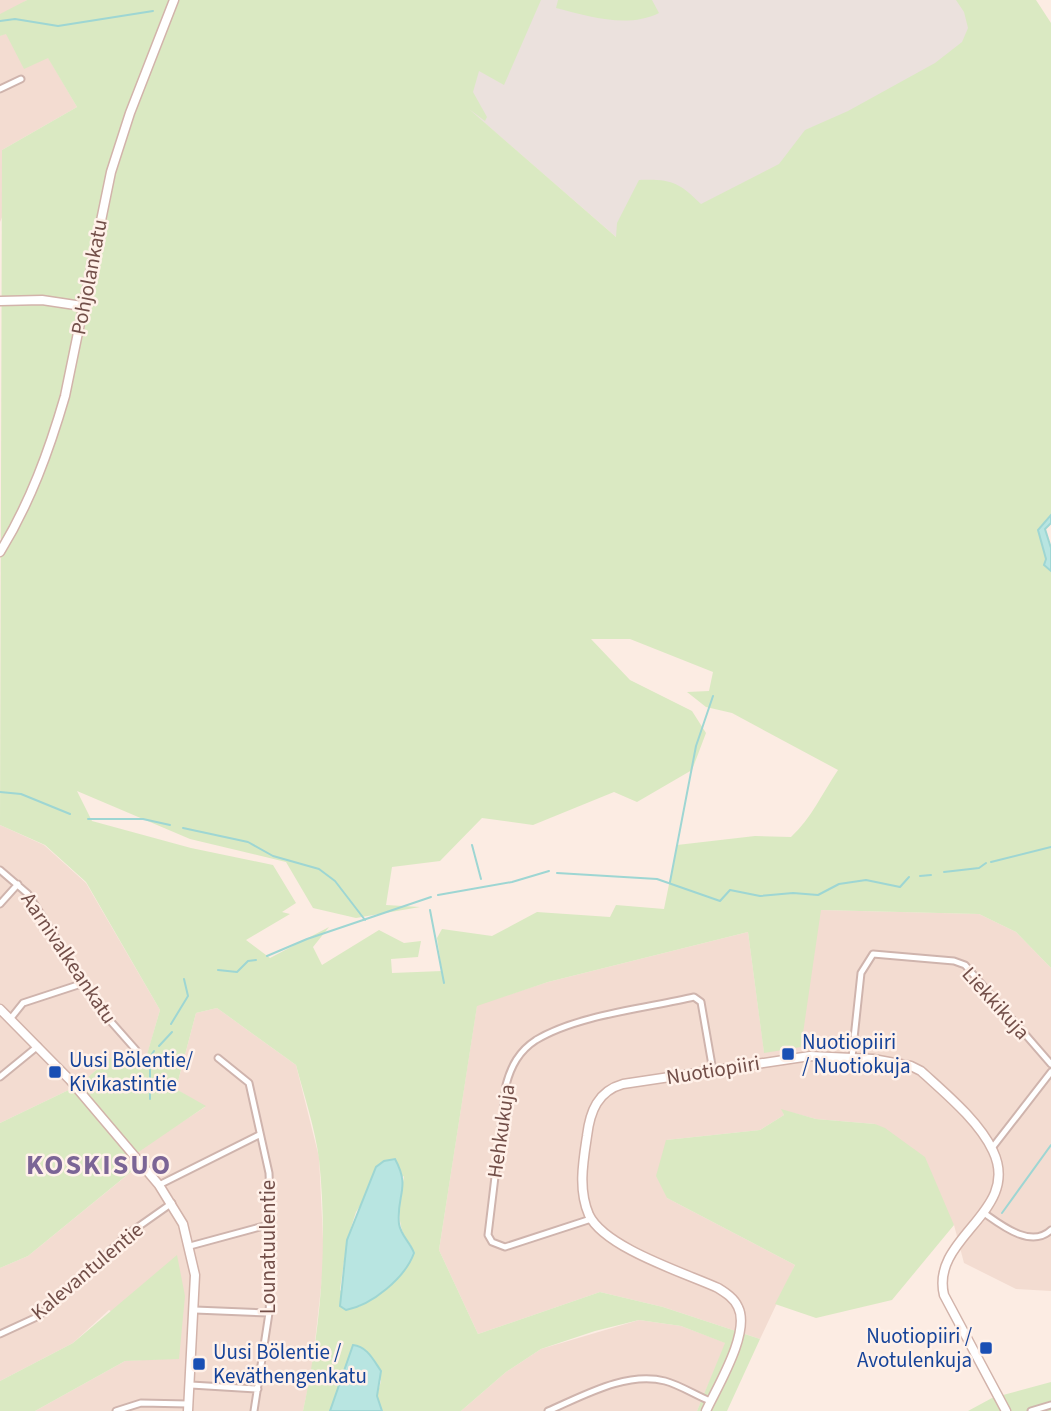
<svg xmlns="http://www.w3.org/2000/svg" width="1051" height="1411" font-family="'Source Sans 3',sans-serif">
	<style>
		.residential { fill: #f3dcd1 }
		.industrial { fill: #ebe1dd }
		.green { fill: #dae9c2; fill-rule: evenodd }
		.water { fill: #b8e5e1; stroke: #9ed6d3; stroke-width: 2 }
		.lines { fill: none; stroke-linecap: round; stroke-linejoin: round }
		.stream { stroke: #9ed6d3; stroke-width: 2 }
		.street-casing { stroke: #cfb4ad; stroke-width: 9 }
		.secondary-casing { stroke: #d2b3aa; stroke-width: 11 }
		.street { stroke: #fff; stroke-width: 5 }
		.secondary { stroke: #fff; stroke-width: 8 }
		.transit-dot { fill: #1a4fb4; stroke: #fff1e9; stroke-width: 2.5 }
		.labels { text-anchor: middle; stroke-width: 5; stroke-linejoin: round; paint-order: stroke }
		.street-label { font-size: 21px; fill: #734f49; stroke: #fff1e9 }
		.transit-label { font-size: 21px; fill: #164399; stroke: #fff1e9; text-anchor: start }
		.district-label { font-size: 28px; font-weight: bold; letter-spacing: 2px; fill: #7b6596; stroke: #fff1e9 }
	</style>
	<rect width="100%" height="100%" fill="#fcece3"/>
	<path class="residential" d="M0,0H27L5,14H0Z
		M6,33L48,57L77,107L2,150L3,215L0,222V36Z
		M0,825L44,845L86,883L160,1010L143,1069L118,1051L79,1085L0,1123Z
		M820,910L979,914L1016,932L1051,968V1291L1016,1289L964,1263L954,1225L875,1124L816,1119L782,1110L784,1115L760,1130L666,1140L667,1198L795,1265L760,1339L663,1307L600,1292L478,1334L439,1250L477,1005L548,982L748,932L764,1052Z
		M217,1008L296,1065L319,1157L324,1260L312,1369L303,1411H35L125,1361L179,1358L109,1310L73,1343L0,1381V1268L28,1256L131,1172L124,1162L136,1152L205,1107L176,1089L196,1013Z
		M639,1320L681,1326L726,1343L697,1411H461L506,1372L541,1349Z"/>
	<path class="industrial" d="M343,0H1016L1043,29L631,250Z"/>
	<path class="green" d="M27,0H541L504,85L479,71L473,92L487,117L485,121L469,109L616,237L617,223L639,180C672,179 678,182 701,204L779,164L805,130L848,111L935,63L962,42L968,28L964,12L956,0H1036L1051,23V515C1030,538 1050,542 1044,565L1051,571V968L1016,932L979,914L821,910L801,1047L764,1053L748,932L548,982L477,1006L439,1250L478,1334L600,1292L663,1307L760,1339L727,1411H697L725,1343L681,1326L639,1320L595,1331L541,1349L506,1372L461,1411H382L377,1396L381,1381L354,1345L330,1411H303C321,1328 328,1243 319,1159C315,1128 304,1095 296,1065L217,1008L196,1013L176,1089L206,1106L124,1162L132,1171L28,1256L0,1268V1123L79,1085L118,1051L143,1068L160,1010L86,882L45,845L0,825L2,150L77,107L48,58L24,69L6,34L0,36V14ZM591,639H630L713,672L709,691L687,692L706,707L732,713L838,770C823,792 811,819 791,837L755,836L677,845L664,909L616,905L610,917L537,912L492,936L442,929L437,938L442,971L392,973L391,959L418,957L421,941L404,943L379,930L322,965L313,947L329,927L270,958L246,940L290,914L282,912L296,903L273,865L191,848L92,821L77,791L190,839L286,862L313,908L356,918L420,907L386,905L392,867L440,861L482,818L533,825L614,792L637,802L692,770L706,733L692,711L630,680ZM404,1176C401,1200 393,1226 411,1245L391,1284L359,1307L340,1290L347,1240L356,1212L364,1200Z
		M558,0H652L659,13C627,29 588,16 556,8Z
		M781,1109L816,1119L875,1124L885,1128L925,1157L954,1225L892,1300L816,1318L775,1304L795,1265L667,1198L656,1176L666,1140L760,1130L784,1115Z
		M177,1255L185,1296L179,1359L125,1361L35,1411H0V1381L73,1343Z
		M1051,1382V1411H968L992,1398Z"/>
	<path class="water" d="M1051,515V523L1045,529L1051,548V571L1044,565L1046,559L1038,530Z
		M395,1159C411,1188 396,1195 399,1224C401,1236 410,1242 414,1253C405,1278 372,1305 346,1310L340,1306L347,1240L376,1167L384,1161Z
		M353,1345C367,1346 374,1361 381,1371L377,1396L382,1411H330Z"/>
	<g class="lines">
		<path class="stream" d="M0,21L15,19L58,26L153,11
			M0,792L21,794L70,814
			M88,819H143L170,825
			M183,828L248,842L273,856L319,869L335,881L365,920
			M472,845L481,879
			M991,862L1051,847
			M944,872L979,868L986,863
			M557,873L657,879L720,901L730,890L760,896L793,893L818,895L839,884L866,880L900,887L909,877
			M920,876L931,875
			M670,882L696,746L713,696
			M438,895L512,882L549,871
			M430,910L444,983
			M267,956L307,939L431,897
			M218,970L237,972L248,961L256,960
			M171,1024L188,996L184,979
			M159,1046L172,1032
			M150,1099V1057L154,1051
			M1002,1213L1051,1145"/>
		<defs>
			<path id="street" d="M0,89L21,79
				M0,870L28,894L106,1016L136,1050
				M0,904L18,884
				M11,1018L23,1003L84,983
				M852,1057L861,973L873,954L954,961L965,965L1051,1064
				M218,1058L249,1083L269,1173L272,1251L269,1313L254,1411
				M0,1077L38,1046
				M992,1148L1051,1072
				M159,1185L259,1135
				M984,1213C1001,1225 1031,1249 1051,1230
				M591,1219L505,1247L492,1242L488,1235L506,1085C511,1066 519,1051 536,1040C577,1015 647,1008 694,997L701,1002L713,1071
				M190,1246L271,1224
				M195,1310L269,1313
				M0,1334L39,1316L128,1234L172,1203
				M191,1385L258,1389
				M116,1411L141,1403L188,1404
				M548,1411C583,1396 626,1371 665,1381C680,1385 695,1395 710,1401
				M1031,1411L1051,1405"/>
			<path id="secondary" d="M0,301L42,300L82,306
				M0,552C30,503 49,451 65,396L111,172L130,113L174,0
				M0,1009L70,1080L159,1185L183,1224L195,1275L188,1411
				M706,1411C717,1387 751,1332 738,1307C734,1298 726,1293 718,1288C685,1273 605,1248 589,1215C578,1190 583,1162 587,1136C590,1111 598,1091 623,1084L810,1056L873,1059L911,1066L921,1071C945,1093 979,1121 993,1151C1022,1212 930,1237 944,1295L1006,1411"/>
		</defs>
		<use href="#street" class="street-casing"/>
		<use href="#secondary" class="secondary-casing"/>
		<use href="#street" class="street"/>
		<use href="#secondary" class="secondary"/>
	</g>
	<g class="transit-dot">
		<rect x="781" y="1047" width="14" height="14" rx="3.5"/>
		<rect x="48" y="1065" width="14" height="14" rx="3.5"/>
		<rect x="979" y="1341" width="14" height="14" rx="3.5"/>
		<rect x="192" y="1357" width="14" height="14" rx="3.5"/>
	</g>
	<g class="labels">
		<g class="street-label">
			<text transform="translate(89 277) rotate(-79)" y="7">Pohjolankatu</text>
			<text transform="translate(69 958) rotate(56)" y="7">Aarnivalkeankatu</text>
			<text transform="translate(996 1003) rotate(48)" y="7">Liekkikuja</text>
			<text transform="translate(713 1070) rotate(-9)" y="7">Nuotiopiiri</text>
			<text transform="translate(501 1131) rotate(-82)" y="7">Hehkukuja</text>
			<text transform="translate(268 1247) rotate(-90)" y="7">Lounatuulentie</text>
			<text transform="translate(87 1271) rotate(-40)" y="7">Kalevantulentie</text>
		</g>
		<g class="transit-label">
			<text x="802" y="1049">Nuotiopiiri<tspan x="802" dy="24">/ Nuotiokuja</tspan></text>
			<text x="69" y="1067">Uusi Bölentie/<tspan x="69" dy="24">Kivikastintie</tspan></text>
			<text x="972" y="1343" text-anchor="end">Nuotiopiiri /<tspan x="972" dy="24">Avotulenkuja</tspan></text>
			<text x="213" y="1359">Uusi Bölentie /<tspan x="213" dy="24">Keväthengenkatu</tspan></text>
		</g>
		<g class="district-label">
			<text x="99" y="1174">KOSKISUO</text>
		</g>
	</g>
</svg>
